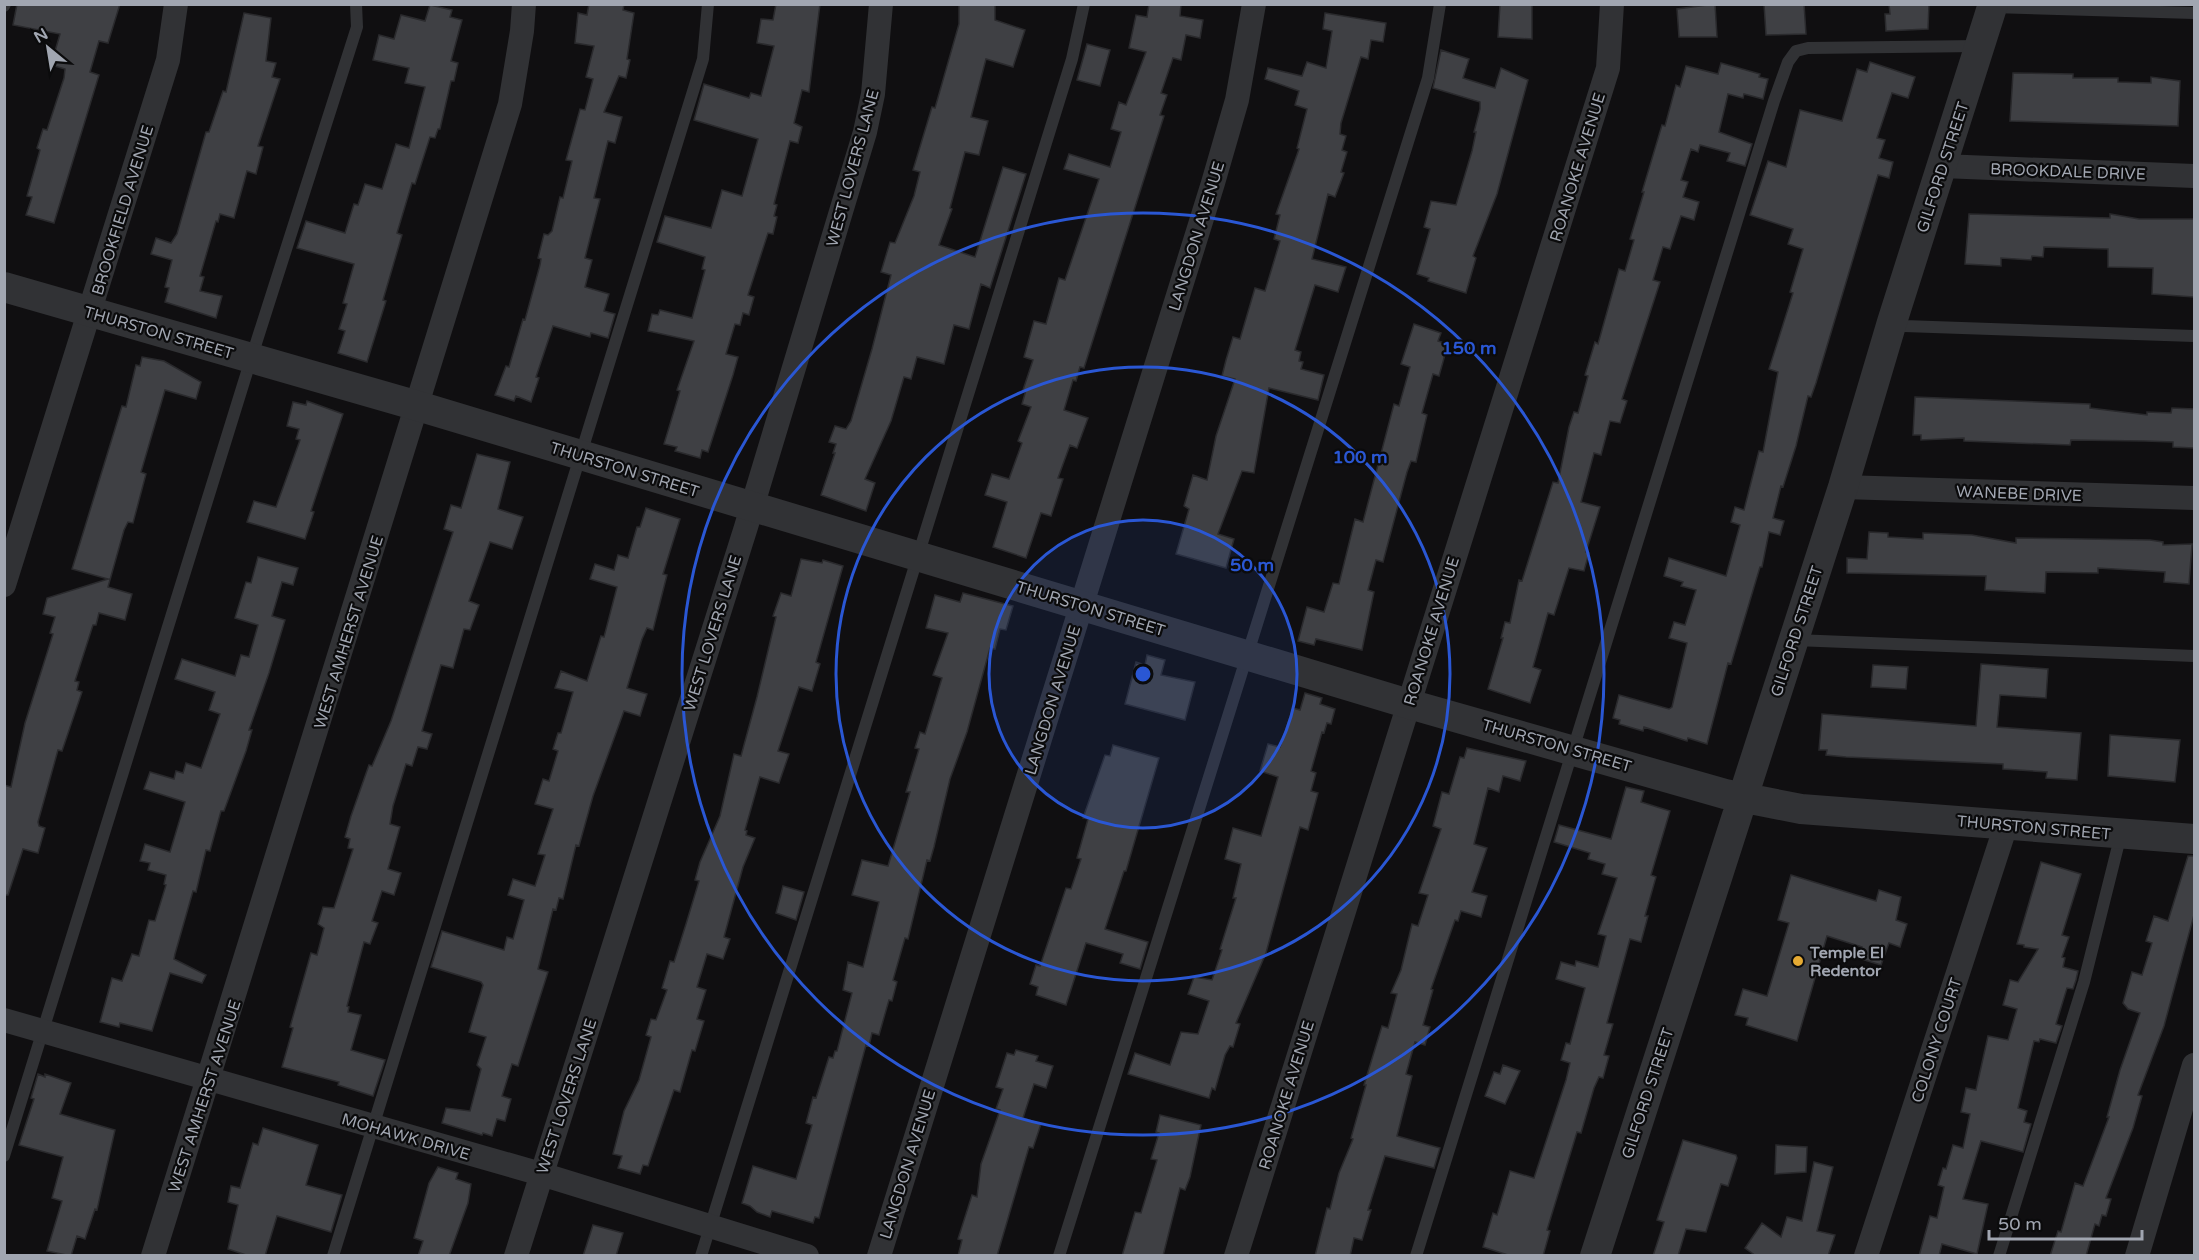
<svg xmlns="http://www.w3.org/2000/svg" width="2199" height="1260" font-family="'Varela Round',sans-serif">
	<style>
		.building { fill: #3f4044; stroke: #2a2a2d; stroke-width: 1.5 }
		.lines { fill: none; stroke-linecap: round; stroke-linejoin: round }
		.service { stroke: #313235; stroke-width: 12 }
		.minor { stroke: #313235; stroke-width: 24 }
		.tertiary { stroke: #313235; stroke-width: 30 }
		.ring { fill: none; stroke: #2a57d4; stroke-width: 3 }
		.poi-dot { fill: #e5aa33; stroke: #0b0b0c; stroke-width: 2 }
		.labels { text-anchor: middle; stroke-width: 4.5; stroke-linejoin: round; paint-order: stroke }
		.street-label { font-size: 16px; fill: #a1a6b1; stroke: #0b0b0c }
		.poi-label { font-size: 16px; font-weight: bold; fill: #a1a6b1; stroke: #0b0b0c; text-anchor: start }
		.centre { fill: #2a57d4; stroke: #0b0b0c; stroke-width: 3 }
		.ring-label { font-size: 18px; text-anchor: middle; font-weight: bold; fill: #2a57d4; stroke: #0b0b0c; stroke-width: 4.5; stroke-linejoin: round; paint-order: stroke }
	</style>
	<rect width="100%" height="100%" fill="#100f11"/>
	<path class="building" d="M17,4H120L108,43L99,41L90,72L99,75L54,223L26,215L32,197L27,196L40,150L37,148L43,129L47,130L64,78L65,69L51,65L60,34L13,25Z
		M589,4H624L623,10L634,13L627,59L630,60L626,78L619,76L604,112L622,117L615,143L608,141L594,198L600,199L585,258L592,260L585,287L609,294L604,311L615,314L608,338L591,333L590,337L553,326L536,377L539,378L531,402L516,396L514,401L495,395L506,366L509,367L523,319L525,320L540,265L541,259L538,258L544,234L548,235L552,231L560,197L563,198L572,161L566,160L580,109L585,110L593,79L586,77L594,46L575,43L578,13L587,15Z
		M776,4H820L809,92L802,90L794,123L802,127L798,143L790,141L774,204L777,205L774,216L777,217L773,234L768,233L748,295L754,297L749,315L743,313L740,325L735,324L726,354L738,357L733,375L708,452L702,450L700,458L675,451L677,447L664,444L680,391L677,390L694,341L648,331L652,314L658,315L660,310L692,318L705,270L702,269L705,257L657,242L665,216L711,228L722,190L742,196L758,139L694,120L704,84L749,98L751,93L761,96L774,46L757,43L761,19L773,20Z
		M959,4H995V20L1025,30L1013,67L986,59L971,117L988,121L979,155L965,152L950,208L952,209L939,245L975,257L1003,167L1026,174L990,288L981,284L969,329L954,325L944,364L917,357L911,379L904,377L891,421L865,479L875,483L866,511L821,495L835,453H833L836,444L829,442L835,426L846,429L851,421L872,349L891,275L881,272L890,242L895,243L914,196L920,172L913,170L932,107L935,108L959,24Z
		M1149,4H1181L1180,16L1203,20L1200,38L1186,35L1181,60L1173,58L1161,93L1167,95L1160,115L1164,116L1084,368L1080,367L1076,381L1073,380L1064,410L1088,418L1077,448L1070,445L1058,478L1063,479L1051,516L1041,513L1026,558L993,547L1007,502L985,495L992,474L1009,479L1022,443L1018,441L1031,407L1022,404L1026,390H1023L1033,360L1024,357L1034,321L1046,324L1059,278L1065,280L1099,179L1064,169L1069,154L1110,167L1121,132L1111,129L1119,102L1126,105L1146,52L1129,48L1136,15L1147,17Z
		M1500,4H1532V39L1498,37Z
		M1715,4L1717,37H1679L1677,9Z
		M1764,4H1804L1806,34L1766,35Z
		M1889,4H1929L1928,29L1886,31L1885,14H1890Z
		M430,5L452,10L450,17L462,20L451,61L458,63L454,81H451L440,129H438L435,138L430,137L415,184L412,183L397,233L402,235L383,300L386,301L367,362L338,353L345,331L339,329L347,304L343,303L354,264L297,248L306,221L345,233L354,204L358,205L365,184L382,189L396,144L409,148L425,87L405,83L409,68L373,60L379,35L394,39L401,15L425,21Z
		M244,13L271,18L266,61L276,63L272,77L280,79L258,146L263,147L256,174L247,171L234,218L220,214L218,222L216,221L200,276L204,277L200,291L222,296L216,318L165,302L169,288L165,287L172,260L151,254L156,238L171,243L177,234L206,132H209L223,91L226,92Z
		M1325,13L1386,23L1383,42L1371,40L1368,59L1361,57L1341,123L1340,134L1346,136L1342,150L1347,152L1341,172L1344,173L1335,197L1328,194L1312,259L1346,267L1338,292L1315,285L1295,350L1301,352L1299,361L1303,362L1301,369L1324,375L1318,400L1269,388L1254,473L1242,471L1218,534L1234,539L1226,568L1176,554L1189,509L1184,506L1193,475L1207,480L1216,436L1235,379L1222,376L1226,360L1233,337L1240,339L1255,288L1265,291L1280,241L1274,239L1280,215L1276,214L1299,149L1297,148L1307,109L1295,105L1299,91L1265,79L1268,68L1302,76L1307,62L1326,68L1332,31L1323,29Z
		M1087,44L1110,50L1100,86L1077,80Z
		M1441,50L1469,59L1463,78L1495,88L1501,68L1528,80L1497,194L1473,256L1476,258L1466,293L1428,281L1429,278L1417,274L1430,229L1424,227L1431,201L1456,205L1472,151L1476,132H1474L1480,109V102L1433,88Z
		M1870,62L1915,77L1908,98L1892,93L1877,138L1885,140L1879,158L1893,162L1889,178L1878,175L1816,383L1811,397L1808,396L1796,446L1783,487L1781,486L1773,518L1784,521L1780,535L1769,532L1762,567H1760L1731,664L1728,663L1707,744L1688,738L1687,741L1644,727L1643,731L1619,724L1620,720L1613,718L1619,695L1669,709L1672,707L1687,643L1669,638L1674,622L1685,625L1696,590L1681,586L1683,582L1664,576L1669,558L1726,576L1740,525L1731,522L1735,507L1744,510L1759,451L1763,452L1778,372L1769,369L1793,293L1790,292L1803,249L1788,244L1793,229L1750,215L1768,161L1786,167L1800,110L1842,121L1857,69L1867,72Z
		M1721,63L1760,74L1759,77L1768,79L1763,99L1744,94L1743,98L1728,94L1719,132L1752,144L1745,166L1727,161L1730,153L1700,145L1698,152L1691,149L1681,180L1688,182L1683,197L1699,202L1694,220L1681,216L1670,249L1663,247L1653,280L1660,282L1622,399L1627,401L1620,423L1610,421L1601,455L1594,453L1581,502L1600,507L1586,552L1589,553L1584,571L1569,568L1554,615L1548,613L1533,667L1541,670L1530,703L1488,689L1503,638H1501L1505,622L1510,623L1519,580L1522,581L1553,482L1558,483L1569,427L1574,412L1578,413L1588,376L1585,375L1595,342L1598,344L1619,269L1625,271L1634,240L1630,239L1644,192H1642L1662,125L1665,126L1676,85L1680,87L1686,66L1718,74Z
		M2013,73L2073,74V78H2118V82L2151,83V77L2180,81L2178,126L2010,121Z
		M1969,214L2110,218V214L2139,219H2194V297L2152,294L2153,268L2108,267V249L2044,247L2043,257L2032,256L2031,260L2001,258V266L1965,264Z
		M1414,324L1441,333L1438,341L1448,344L1439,376L1433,374L1422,413L1427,415L1416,462L1411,461L1407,472L1383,562L1376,560L1368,590L1374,592L1362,650L1316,639L1314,645L1298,641L1307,607L1324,612L1333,583L1339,584L1355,519L1363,522L1394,404L1399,406L1410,367L1401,364Z
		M142,357L164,361L201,382L196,399L165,390L141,472L146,474L133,523L128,522L124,530L108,587L132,594L125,620L99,613L96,625H93L75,681L79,682L77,690L82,692L62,751L58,750L38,822L39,826L45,828L38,853L23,849L8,895H4V785L11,787L25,723L53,634L50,633L55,617L43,614L47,598L108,579L72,569L122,406L126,407L136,365L140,366Z
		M1915,397L2090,404V408L2147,415V412L2171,413L2172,408L2194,409V448L2173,447V442L2145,441L2071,440L2070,445L1964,441V438L1921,440V435H1913Z
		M307,401L343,414L311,511L314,512L305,539L247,522L254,501L276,507L300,440L296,439L299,429L287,426L293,402L306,405Z
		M477,454L510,462L498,509L523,517L512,549L490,542L469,601L479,605L470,630L464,629L453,668L441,665L422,731L432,734L427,749L418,747L412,766L406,764L393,806L390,824L400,827L388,869L401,873L394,895L382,891L372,921L378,923L370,944L364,942L347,1006L349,1007L348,1012L361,1015L351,1050L385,1060L373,1096L338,1085L339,1082L282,1067L293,1028L290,1027L311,953L317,955L324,928L318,924L323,907L334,908L353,849L348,848L350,839L345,837L351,816L369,765L372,766L391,721L453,532L444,529L451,505L461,508Z
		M646,508L680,519L663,574L667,575L653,630L647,628L642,639L627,688L647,694L640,716L624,711L593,796L579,846L576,845L563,899L559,898L556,910L553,909L538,969L548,972L518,1066L512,1064L502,1096L511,1099L505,1121L497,1119L492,1136L483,1133L482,1135L442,1123L446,1108L470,1111L481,1069L477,1065L486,1037L469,1032L483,985L481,982L431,967L442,931L504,950L507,937L513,939L524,900L508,895L513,879L535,886L545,855L538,854L553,809L535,804L543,779L549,781L558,751L553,749L558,733H561L573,692L555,688L561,671L587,681L601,636L604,637L617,587L590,579L595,564L614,570L618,555L628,558L637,527H640Z
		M1869,532L1888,533V537L1923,539V533L1972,535L2016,543V538L2150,540L2163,542V545L2192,544L2189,584L2164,582L2165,572L2098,568V573L2046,572L2045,593L1985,590L1986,576L1847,573V558L1867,559Z
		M258,557L298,568L293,585L282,582L272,616L285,620L269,673L249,730H252L246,751L224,811H221L210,851L206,850L196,892L193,891L175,954L174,959L206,975L202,983L170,973L152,1031L120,1023L119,1027L100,1022L112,978L122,981L132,954L139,956L149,920L155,921L166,885L164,884L166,875L148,870L150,863L140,861L145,844L170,852L185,802L144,789L150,772L174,779L176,771L183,773L186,763L201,768L220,714L209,710L215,692L175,679L182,659L235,676L241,655L249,657L258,625L235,618L246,582L251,583Z
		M801,559L822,563L823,560L843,566L816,662L820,664L812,691L799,687L778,751L789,754L779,783L760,777L745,830L747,831L746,835L755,838L743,867L724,937L730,939L723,959L707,954L697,987L706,990L697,1019L704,1021L695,1051L692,1050L680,1092L674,1090L648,1166L643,1165L640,1174L618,1168L622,1156L613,1154L624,1111L639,1080L651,1037L646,1035L651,1019L656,1020L667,990L662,988L670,961L674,962L686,924L699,881L695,880L700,862L720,816L734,754L741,756L757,697L776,617L773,616L781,593L791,596Z
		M963,593L1013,606L1006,630L1000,629L995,649L990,648L967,732L950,779L934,847L930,861L927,860L908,939L905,938L893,980L897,982L892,1001L889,1000L879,1035L872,1033L869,1046L866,1045L819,1218L815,1217L813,1223L772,1211L770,1217L757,1212L750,1206L742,1203L753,1166L796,1179L812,1125L806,1123L813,1097L816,1098L829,1057L833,1058L835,1051H837L852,993L843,990L848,962L863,967L879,902L852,895L862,860L888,866L910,792H906L919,749L915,748L920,732L925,734L942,678L933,675L948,633L926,628L935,595L960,602Z
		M1147,655L1165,660L1161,675L1195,682L1185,720L1125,704L1136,662L1145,665Z
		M1981,664L2048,669L2046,698L2000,695L1997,727L2081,733L2077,780L2046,778L2047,772L2003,769V764L1846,757L1826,755L1827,750H1819L1822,714L1976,726Z
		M1873,665L1908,667L1906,689L1871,687Z
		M1305,693L1322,698L1320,704L1335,709L1331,724L1327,723L1324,733L1322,732L1311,771L1316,773L1311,791L1318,793L1308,830L1300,827L1266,953L1236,1023L1240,1024L1233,1047L1230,1046L1225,1055L1215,1090L1212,1088L1209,1098L1128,1074L1135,1053L1170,1065L1181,1032L1198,1034L1209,1001L1188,994L1194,977L1212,980L1222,950L1220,949L1236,898H1233L1241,864L1225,859L1233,828L1261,836L1278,777L1260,771L1268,744L1280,747L1293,708L1300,710Z
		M2110,735L2180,740L2175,782L2108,776Z
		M1113,745L1159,758L1126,871H1124L1105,929L1148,942L1140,969L1120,963L1123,954L1086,943L1066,1005L1036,995L1038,987L1030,984L1036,965L1040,966L1066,888L1071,889L1081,859L1077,858L1088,819L1083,818L1105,755L1110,756Z
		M1467,748L1526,761L1520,781L1503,776L1499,792L1488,788L1474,844L1487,848L1472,892L1487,896L1481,917L1461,911L1458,921L1455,920L1431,989L1433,990L1423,1025L1430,1027L1425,1045L1415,1042L1406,1074L1412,1076L1397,1136L1440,1148L1434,1168L1385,1156L1368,1210H1371L1362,1240L1354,1238L1350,1256H1315L1327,1208L1330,1209L1339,1173L1353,1139L1351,1138L1366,1085H1364L1382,1026L1388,1028L1397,994L1391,993L1401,970L1412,924L1418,926L1428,895L1419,893L1441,829L1433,826L1442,792L1449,794L1460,757L1464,758Z
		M1626,787L1644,791L1641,802L1670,811L1651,875L1656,877L1645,916H1648L1641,942L1630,939L1607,1023L1613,1024L1604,1055L1609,1056L1603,1078L1599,1077L1594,1088L1581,1133L1577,1132L1547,1230L1550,1231L1543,1256H1511L1483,1247L1493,1213L1497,1215L1510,1171L1534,1178L1566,1080L1570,1063L1561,1060L1566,1043L1570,1044L1585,988L1556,979L1561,962L1575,966L1576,961L1598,967L1606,936L1598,934L1617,878L1602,874L1605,864L1588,859L1590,853L1554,842L1559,825L1611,839Z
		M2188,856H2194V915L2164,1026L2138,1095L2142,1096L2133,1128L2106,1198L2111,1199L2106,1216L2102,1215L2099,1226L2095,1224L2086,1256H2050L2058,1231L2061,1232L2075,1183L2083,1186L2109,1117H2107L2120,1070L2140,1013L2128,1009L2123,1003L2132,972L2142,975L2152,943L2146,941L2154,916L2168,921Z
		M2041,862L2081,874L2062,935L2069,937L2062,957L2065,958L2063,967L2078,971L2076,980L2073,989L2067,988L2056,1024L2062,1026L2056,1043L2040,1039L2039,1042L2034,1041L2018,1108L2027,1111L2024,1122L2031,1124L2023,1152L1981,1141L1963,1199L1988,1204L1977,1254L1942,1244L1939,1256H1919L1930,1216L1937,1218L1944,1187L1938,1185L1943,1168L1946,1169L1953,1145L1963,1148L1970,1114L1961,1112L1966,1088L1976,1090L1988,1036L2008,1040L2017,1009L2003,1005L2010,980L2018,982L2038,949L2024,947V945L2017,944Z
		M1791,875L1876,901L1879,890L1901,897L1896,920L1907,924L1900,947L1889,943L1881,965L1858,958L1862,947L1827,936L1797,1041L1746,1025L1748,1018L1735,1015L1743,989L1767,996L1789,923L1778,920Z
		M783,886L804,892L796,920L776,913Z
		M1016,1050L1038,1056L1036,1061L1053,1066L1046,1088L1034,1084L1023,1118L1041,1124L1033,1148L1029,1147L997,1256H958L962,1240L958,1239L972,1195L977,1197L981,1164L1000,1110L996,1109L1003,1089L996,1087L1007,1053L1014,1055Z
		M1503,1065L1520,1071L1505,1104L1485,1096L1494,1072L1500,1074Z
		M38,1074L45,1077V1074L71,1083L60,1114L115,1130L97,1210L95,1209L85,1239L77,1236L71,1256L47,1251L62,1201L52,1198L63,1157L19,1145L34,1099L31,1098Z
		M1160,1115L1201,1125L1190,1177L1185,1190L1180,1188L1163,1256H1122L1135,1212L1141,1213L1157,1160L1151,1159L1159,1133L1156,1132Z
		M263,1128L318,1145L306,1185L342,1195L331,1232L277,1216L265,1256H249L228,1249L238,1205L228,1202L231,1186L240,1188L253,1143L258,1145Z
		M1683,1140L1736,1155L1737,1158L1728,1186L1721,1184L1706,1232L1686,1229L1678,1256H1653L1664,1222L1657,1220Z
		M1776,1145L1807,1147L1806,1172L1775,1174Z
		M1814,1162L1833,1167L1817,1231L1835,1235L1828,1256H1756L1745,1248L1762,1223L1781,1237L1787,1217L1802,1221Z
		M438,1167L458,1173L456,1179L471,1184L468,1203L449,1256H418L423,1241L414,1238L429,1183Z
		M593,1225L623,1233L616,1256H583Z"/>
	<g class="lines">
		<path class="service" d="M4,6L5,4
			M1992,7L2194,13
			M1893,322L1904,326L2194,336
			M1795,640L2194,656
			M4,1156L251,359L357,27L356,4
			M333,1256L703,59L708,4
			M701,1256L1072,59L1084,4
			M1059,1256L1428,78L1440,4
			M1416,1256L1774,101L1788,62L1796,51L1808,48L1979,46
			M1999,1256L2084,982L2121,834"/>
		<path class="minor" d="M1942,166L2194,176
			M1843,487L2194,498
			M4,585L168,60L176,4
			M4,1020L541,1174L807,1256
			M153,1256L510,104L522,31L524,4
			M516,1256L746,527L865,132L873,94L881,4
			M879,1256L1213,183L1237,100L1254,4
			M1236,1256L1608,68L1612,4
			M1866,1256L2006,825
			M2137,1256L2194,1065"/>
		<path class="tertiary" d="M4,287L418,406L1409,704L1725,794L1801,809L2194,839
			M1595,1256L1843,487L1892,322L1993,4"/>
	</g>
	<circle cx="1143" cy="674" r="154" fill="#2a57d4" fill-opacity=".12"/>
	<g class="ring">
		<circle cx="1143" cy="674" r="154"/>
		<circle cx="1143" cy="674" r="307"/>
		<circle cx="1143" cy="674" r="461"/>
	</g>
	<circle class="poi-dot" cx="1798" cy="961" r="6"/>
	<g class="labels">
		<g class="street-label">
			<text transform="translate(1577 167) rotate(-73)" y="6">ROANOKE AVENUE</text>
			<text transform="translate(1942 167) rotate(-72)" y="6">GILFORD STREET</text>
			<text transform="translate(852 168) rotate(-75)" y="6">WEST LOVERS LANE</text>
			<text transform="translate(2068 171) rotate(2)" y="6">BROOKDALE DRIVE</text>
			<text transform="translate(122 210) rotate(-73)" y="6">BROOKFIELD AVENUE</text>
			<text transform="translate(1196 236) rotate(-73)" y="6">LANGDON AVENUE</text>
			<text transform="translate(159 332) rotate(16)" y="6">THURSTON STREET</text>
			<text transform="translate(625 469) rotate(17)" y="6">THURSTON STREET</text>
			<text transform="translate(2019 493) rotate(2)" y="6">WANEBE DRIVE</text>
			<text transform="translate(1091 608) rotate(17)" y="6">THURSTON STREET</text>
			<text transform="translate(1431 631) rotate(-73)" y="6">ROANOKE AVENUE</text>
			<text transform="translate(1796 631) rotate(-72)" y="6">GILFORD STREET</text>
			<text transform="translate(348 632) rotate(-73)" y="6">WEST AMHERST AVENUE</text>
			<text transform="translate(712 633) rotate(-73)" y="6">WEST LOVERS LANE</text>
			<text transform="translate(1052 700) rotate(-73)" y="6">LANGDON AVENUE</text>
			<text transform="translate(1557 745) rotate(16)" y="6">THURSTON STREET</text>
			<text transform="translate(2034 827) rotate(5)" y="6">THURSTON STREET</text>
			<text transform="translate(1936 1040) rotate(-72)" y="6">COLONY COURT</text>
			<text transform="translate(1647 1093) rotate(-72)" y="6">GILFORD STREET</text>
			<text transform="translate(1286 1095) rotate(-73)" y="6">ROANOKE AVENUE</text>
			<text transform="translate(204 1096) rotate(-72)" y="6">WEST AMHERST AVENUE</text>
			<text transform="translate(566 1096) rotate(-72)" y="6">WEST LOVERS LANE</text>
			<text transform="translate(406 1136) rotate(16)" y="6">MOHAWK DRIVE</text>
			<text transform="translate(907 1164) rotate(-73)" y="6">LANGDON AVENUE</text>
		</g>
		<g class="poi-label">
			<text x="1810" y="958">Temple El<tspan x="1810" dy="18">Redentor</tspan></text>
		</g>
	</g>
	<circle cx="1143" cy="674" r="9" class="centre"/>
	<g class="ring-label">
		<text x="1469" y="354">150 m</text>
		<text x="1360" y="463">100 m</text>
		<text x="1252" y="571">50 m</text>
	</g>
	<rect width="2199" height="1260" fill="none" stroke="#a1a6b1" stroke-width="12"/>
	<g transform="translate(48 48) rotate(330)" stroke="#0b0b0c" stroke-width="4.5" paint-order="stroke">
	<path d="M0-4.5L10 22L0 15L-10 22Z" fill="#a1a6b1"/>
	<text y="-9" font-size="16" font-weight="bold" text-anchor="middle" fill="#a1a6b1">N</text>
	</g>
	<path d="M1989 1230v9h153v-9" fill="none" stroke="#a1a6b1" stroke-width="3"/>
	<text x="1998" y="1230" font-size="18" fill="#a1a6b1" stroke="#0b0b0c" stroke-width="4.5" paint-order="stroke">50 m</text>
</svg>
